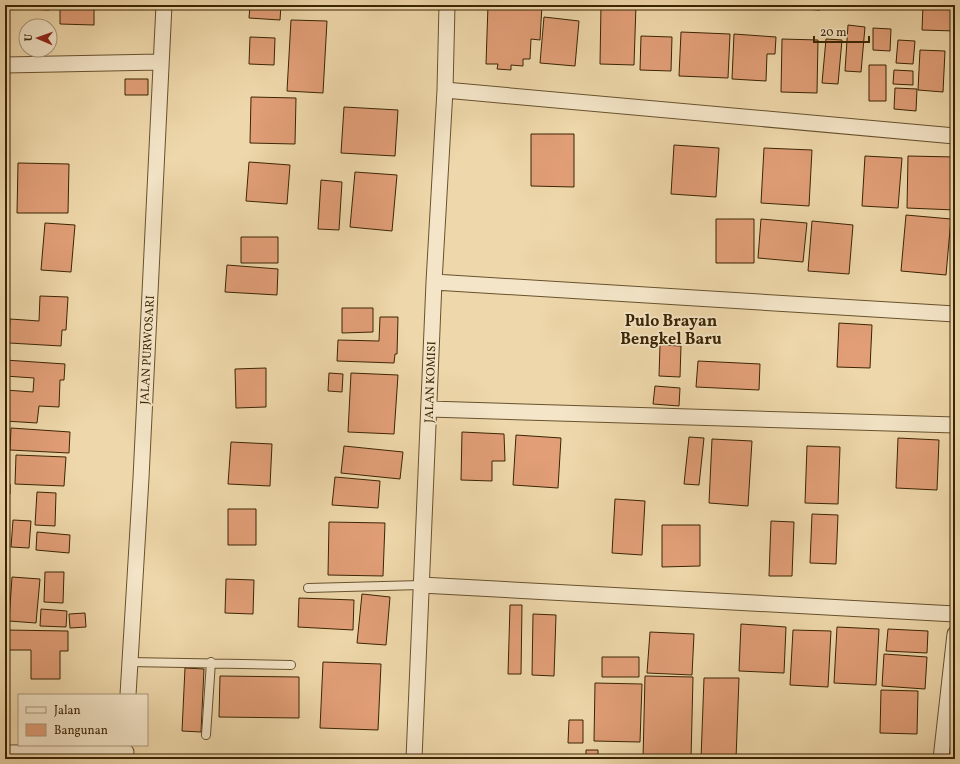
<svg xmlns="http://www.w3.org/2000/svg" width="960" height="764" font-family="Vollkorn,serif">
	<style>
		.building { fill: #e19e77; stroke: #3b2503 }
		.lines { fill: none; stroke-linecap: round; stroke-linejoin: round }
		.service-casing { stroke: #68522d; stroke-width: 10 }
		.minor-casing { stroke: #68522d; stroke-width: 17 }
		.service { stroke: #f4e5c8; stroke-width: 8 }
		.minor { stroke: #f4e5c8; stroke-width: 15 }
		.labels { text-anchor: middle; stroke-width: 3.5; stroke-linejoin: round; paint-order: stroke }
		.street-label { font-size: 12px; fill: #3b2503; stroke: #f4e5c8 }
		.district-label { font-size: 16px; font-weight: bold; fill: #3b2503; stroke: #f4e5c8 }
	</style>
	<rect width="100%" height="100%" fill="#eed7aa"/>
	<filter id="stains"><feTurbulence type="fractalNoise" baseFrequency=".005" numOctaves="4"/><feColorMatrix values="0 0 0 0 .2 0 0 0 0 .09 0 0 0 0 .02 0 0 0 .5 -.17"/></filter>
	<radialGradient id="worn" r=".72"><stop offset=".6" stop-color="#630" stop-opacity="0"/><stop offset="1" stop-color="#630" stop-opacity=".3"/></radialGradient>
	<path class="building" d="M13,5H50L49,10L13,8Z
		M60,5H94V25L60,24Z
		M250,5H281L280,20L249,18Z
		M488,5H542L540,40L531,39L530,59H523V66L511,65V70L497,69L498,64H486Z
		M601,5H636L634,65L600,64Z
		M685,5H702V8H685Z
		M735,5H751V9L734,8Z
		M804,5H820V10L804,9Z
		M923,5H955V31L922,30Z
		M544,17L579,21L575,66L540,63Z
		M291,20L327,21L323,93L287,91Z
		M848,25L865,27L861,72L845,71Z
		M873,28L891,29L890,51L873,50Z
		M681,32L730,34L728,78L679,76Z
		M734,34L776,37L775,54H767L766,81L732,79Z
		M641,36L672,37L671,71L640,70Z
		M250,37L275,38L274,65L249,64Z
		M782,39L818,40L817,93L781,92Z
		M826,39L842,40L838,84L822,83Z
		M898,40L915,41L913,64L896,63Z
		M955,45V97H951Z
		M920,50L945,51L943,92L918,90Z
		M869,65H886V101H869Z
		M894,70L913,71V85L893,84Z
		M125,79H148V95H125Z
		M895,88L917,89L916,111L894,109Z
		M251,97L296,98L295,144L250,143Z
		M344,107L398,110L395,156L341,153Z
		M531,134H574V187L531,186Z
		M674,145L719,148L716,197L671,194Z
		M764,148L812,150L809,206L761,203Z
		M865,156L902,158L898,208L862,206Z
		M908,156L955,157V210L907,208Z
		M249,162L290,165L287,204L246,201Z
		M18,163L69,164L68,213H17Z
		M355,172L397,175L392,231L350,227Z
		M321,180L342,182L339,230L318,229Z
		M906,215L951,219L946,275L901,271Z
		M716,219H754V263H716Z
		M761,219L807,223L803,262L758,258Z
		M812,221L853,225L849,274L808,271Z
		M45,223L75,225L71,272L41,270Z
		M241,237H278V263H241Z
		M227,265L278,269L277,295L225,292Z
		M40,296L68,297L66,330H62L61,346L9,343L10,319L39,321Z
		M342,308H373V332L342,333Z
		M380,317H398L397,354H395L394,363L337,361L338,340L379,341Z
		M839,323L872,325L870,368L837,367Z
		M660,345L681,346L680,377L659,376Z
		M5,360L65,364L64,380H60L59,407L39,406L37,423L5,421V390L33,392L34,378L5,376Z
		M698,361L760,364L759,390L696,387Z
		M266,368V407L236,408L235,369Z
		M329,373L343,374L342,392L328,391Z
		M351,373L398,375L394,434L348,432Z
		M655,386L680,388L679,406L653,404Z
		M11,428L70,432L69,453L10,450Z
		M462,432L504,434L505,461H492V481L461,480Z
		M516,435L561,438L558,488L513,485Z
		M689,437L704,438L699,485L684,484Z
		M898,438L939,440L937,490L896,488Z
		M712,439L752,441L748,506L709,503Z
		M231,442L272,444L270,486L228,484Z
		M344,446L403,452L400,479L341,473Z
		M807,446L840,447L838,504L805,503Z
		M16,455L66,457L64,486L15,484Z
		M335,477L380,481L378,508L332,505Z
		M5,484H10V494H5Z
		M37,492L56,493L55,526L35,525Z
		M615,499L645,501L642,555L612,553Z
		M228,509H256V545H228Z
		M812,514L838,515L836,564L810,563Z
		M13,520L31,521L29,548L11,547Z
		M771,521L794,522L792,576H769Z
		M329,522L385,523L383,576L328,575Z
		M662,525H700V566L662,567Z
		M37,532L70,535L69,553L36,550Z
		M45,572H64L63,603L44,602Z
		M12,577L40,579L36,623L9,621Z
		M226,579L254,580L253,614L225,613Z
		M362,594L390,597L386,645L357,643Z
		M299,598L354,600L353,630L298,627Z
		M510,605H522L521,674H508Z
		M41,609L67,611L66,627L40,626Z
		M85,613L86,627L70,628L69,614Z
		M533,614L556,615L554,676L532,675Z
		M741,624L786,627L784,673L739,671Z
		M837,627L879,629L876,685L834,683Z
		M888,629L928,631L927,653L886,651Z
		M5,630L68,631V651H60V679H31V650H5Z
		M793,630L831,631L828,687L790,685Z
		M650,632L694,634L692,675L647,673Z
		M884,654L927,657L925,689L882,686Z
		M602,657H639V677H602Z
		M323,662L381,664L378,730L320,728Z
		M185,668L204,669L201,732L182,731Z
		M220,676L299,677V718L219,717Z
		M645,676L693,677L691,759H643Z
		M704,678H739L736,759H701Z
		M595,683L642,684L640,742L594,741Z
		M881,690L918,691L917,734L880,733Z
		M569,720H583V743H568Z
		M586,750H598V759H586Z"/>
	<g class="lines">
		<defs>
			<path id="service" d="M308,588L421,585
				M128,662L291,665
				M206,735L211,662"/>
			<path id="minor" d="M5,65L160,62
				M445,90L955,136
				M434,282L955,314
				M429,409L955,425
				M421,585L955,614
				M128,695L141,478L164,5
				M5,753L126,752
				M414,759L434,282L445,90L447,5
				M941,759L955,634"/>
		</defs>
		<use href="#service" class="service-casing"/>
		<use href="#minor" class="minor-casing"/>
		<use href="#service" class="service"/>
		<use href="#minor" class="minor"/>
	</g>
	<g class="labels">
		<g class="street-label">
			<text transform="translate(147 350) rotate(-87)" y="4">JALAN PURWOSARI</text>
			<text transform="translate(430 382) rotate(-88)" y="4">JALAN KOMISI</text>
		</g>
		<g class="district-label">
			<text x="671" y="326">Pulo Brayan<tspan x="671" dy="18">Bengkel Baru</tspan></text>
		</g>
	</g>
	<rect width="960" height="764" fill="none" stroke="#eed7aa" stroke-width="20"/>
	<rect x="6" y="6" width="948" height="752" fill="none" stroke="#3b2503" stroke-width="2"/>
	<rect x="10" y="10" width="940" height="744" fill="none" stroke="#3b2503"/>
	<rect x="18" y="694" width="130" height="52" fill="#f4e5c8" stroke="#aa9879"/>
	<rect x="26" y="707" width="20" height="6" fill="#f4e5c8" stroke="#aa9879"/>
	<text x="54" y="714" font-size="12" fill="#3b2503">Jalan</text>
	<rect x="26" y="724" width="20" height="12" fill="#e19e77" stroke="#aa9879"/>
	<text x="54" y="734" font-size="12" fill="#3b2503">Bangunan</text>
	<g transform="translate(38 38) rotate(272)"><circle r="19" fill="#f4e5c8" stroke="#aa9879"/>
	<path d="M0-3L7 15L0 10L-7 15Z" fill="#8f2418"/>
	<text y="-6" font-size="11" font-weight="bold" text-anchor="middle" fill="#3b2503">U</text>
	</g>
	<path d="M814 36v6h55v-6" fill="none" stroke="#3b2503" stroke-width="2"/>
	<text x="820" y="36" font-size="12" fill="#3b2503" stroke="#f4e5c8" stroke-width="3" paint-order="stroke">20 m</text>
	<rect width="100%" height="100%" filter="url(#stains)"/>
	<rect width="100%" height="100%" fill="url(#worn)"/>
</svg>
